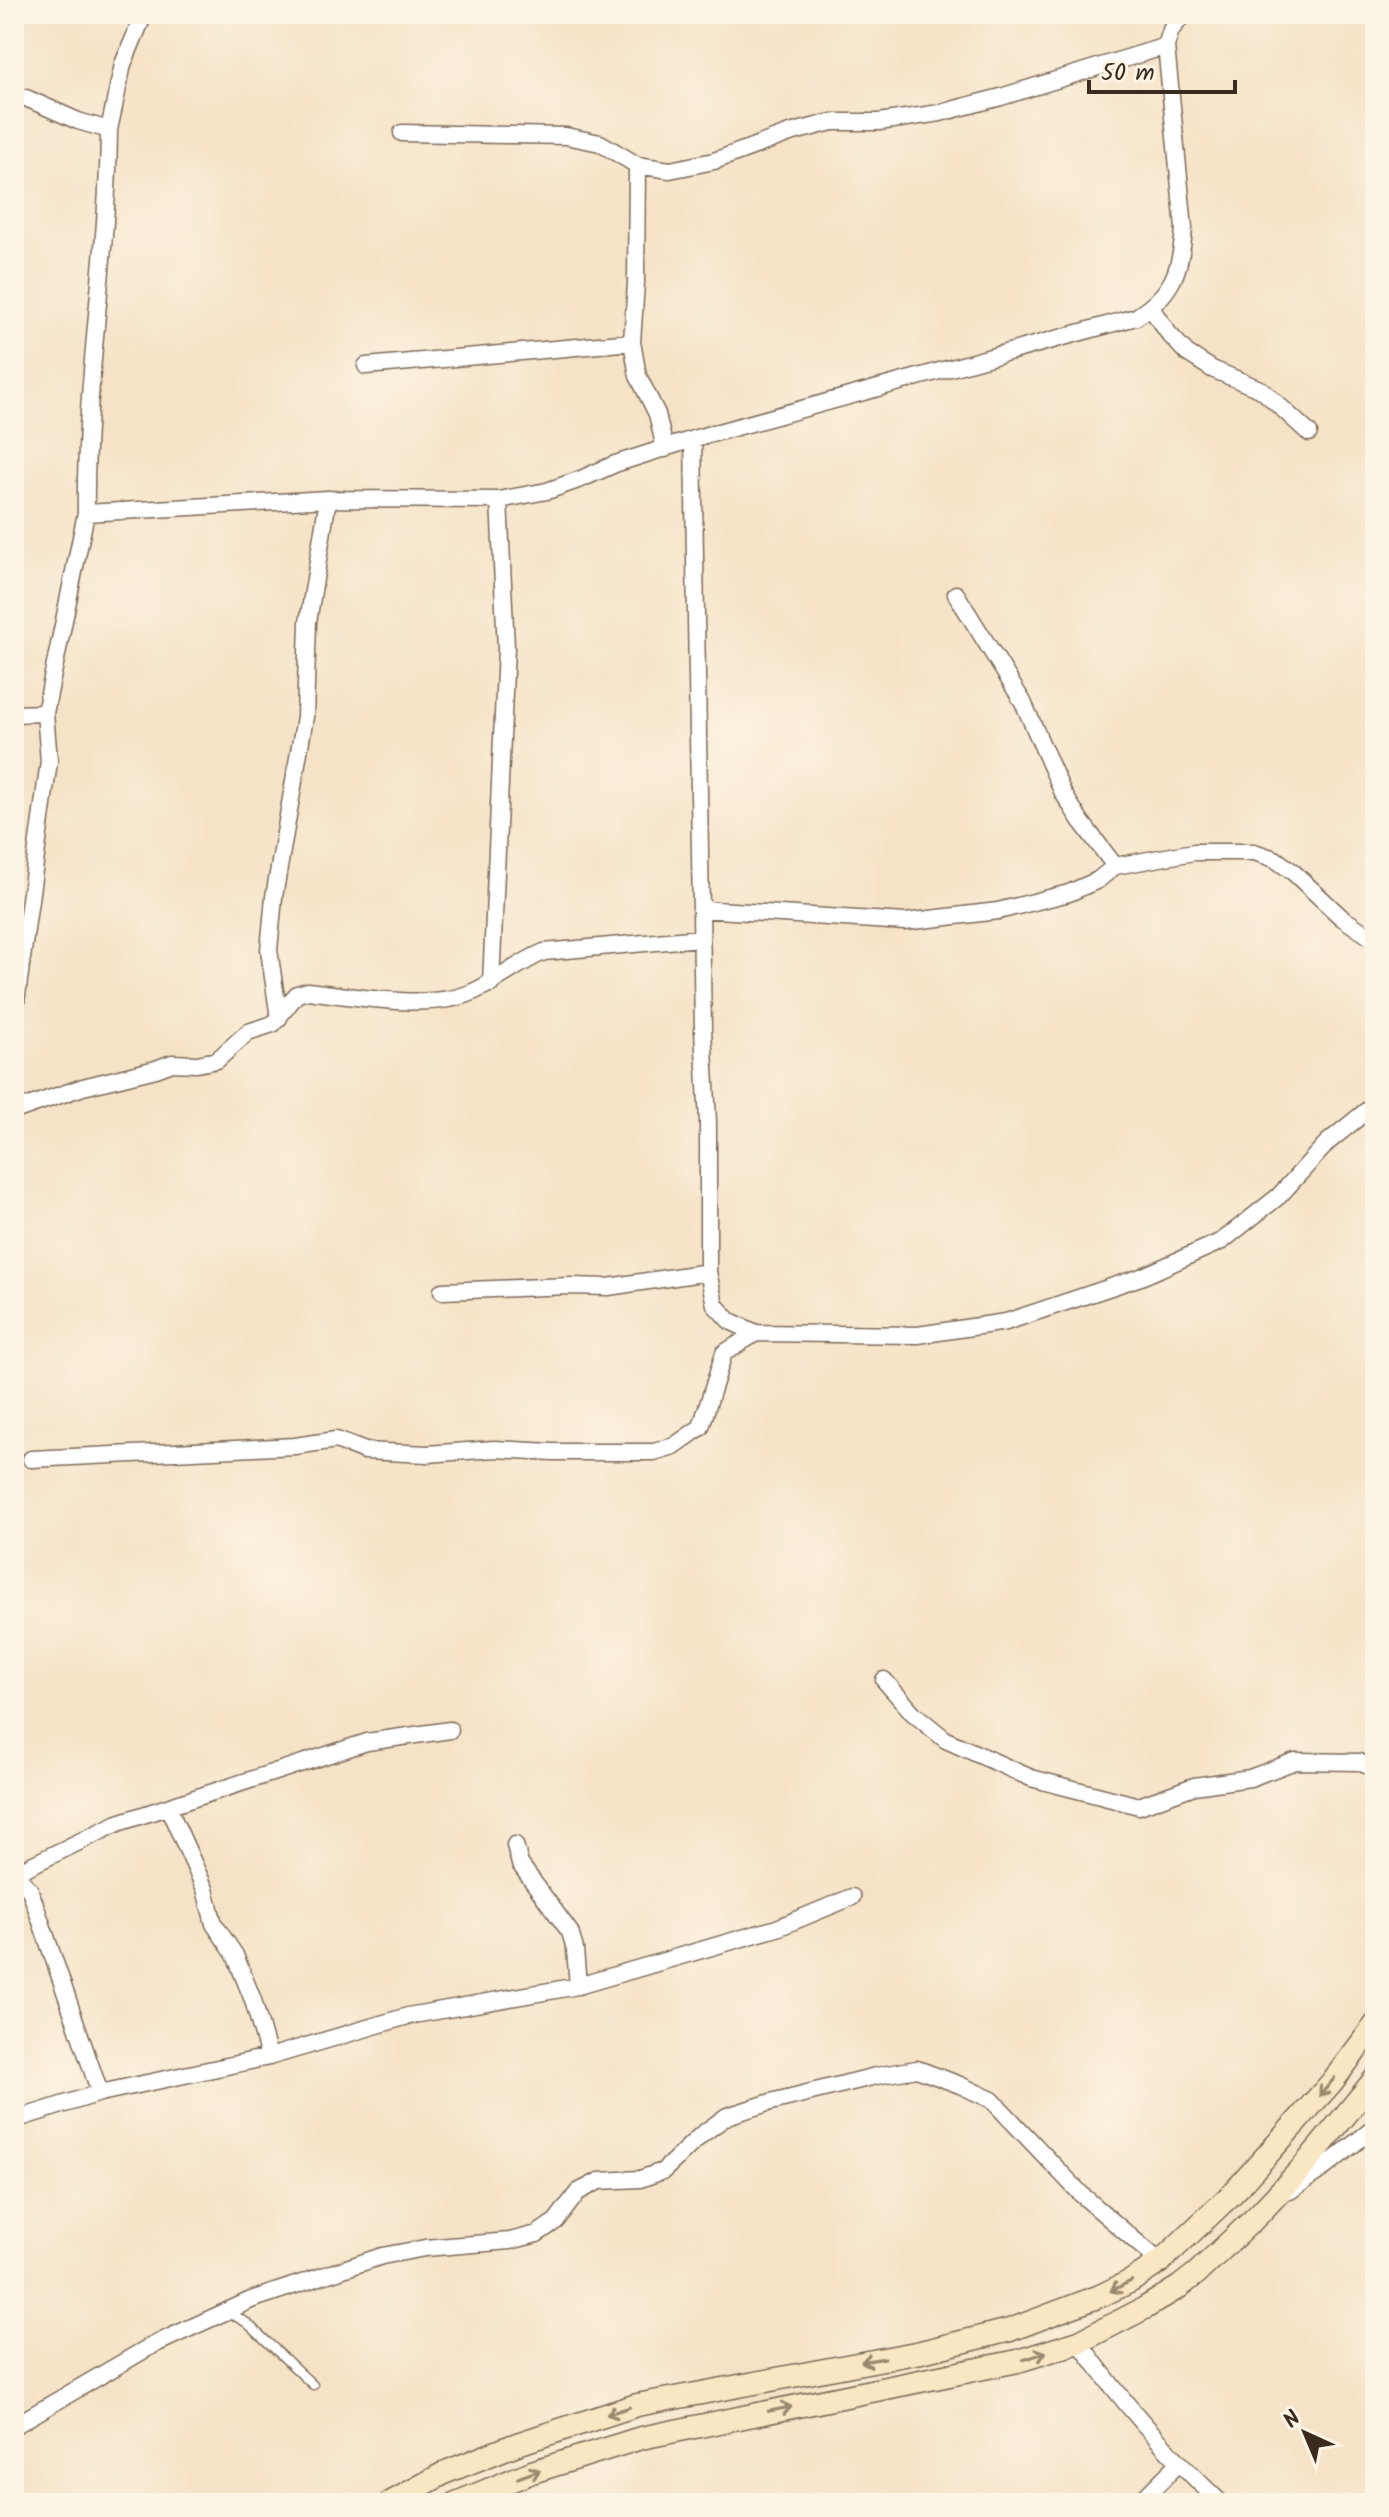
<svg xmlns="http://www.w3.org/2000/svg" width="1389" height="2517" font-family="Kalam,sans-serif">
	<style>
		.lines { fill: none; stroke-linecap: round; stroke-linejoin: round }
		.lane-casing { stroke: #7c6a59; stroke-width: 11 }
		.street-casing { stroke: #7c6a59; stroke-width: 19 }
		.secondary-casing { stroke: #7c6a59; stroke-width: 25 }
		.lane { stroke: #fff; stroke-width: 8 }
		.street { stroke: #fff; stroke-width: 16 }
		.secondary { stroke: #f9e7c3; stroke-width: 22 }
		.oneway { stroke: #9a8870 }
	</style>
	<rect width="100%" height="100%" fill="#fcf5e5"/>
	<filter id="ink" filterUnits="userSpaceOnUse"><feTurbulence type="fractalNoise" baseFrequency=".0125" numOctaves="2"/><feDisplacementMap in="SourceGraphic" scale="16" xChannelSelector="R" yChannelSelector="G"/><feConvolveMatrix kernelMatrix="1 2 1 2 8 2 1 2 1" color-interpolation-filters="sRGB"/></filter>
	<filter id="wash" filterUnits="userSpaceOnUse"><feTurbulence type="fractalNoise" baseFrequency=".006" numOctaves="4" result="noise"/><feDisplacementMap in="SourceGraphic" scale="32" xChannelSelector="R" yChannelSelector="G"/><feGaussianBlur stdDeviation="1.8" result="paint"/><feColorMatrix in="noise" values="0 0 0 0 0 0 0 0 0 0 0 0 0 0 0 0 0 1.4 0 .05"/><feComposite in="paint" operator="in"/></filter>
	<g filter="url(#wash)">
		<rect width="100%" height="100%" fill="#f6e2c6"/>
	</g>
	<g filter="url(#ink)">
		<g class="lines">
			<defs>
				<path id="lane" d="M227,2311L247,2323L313,2385"/>
				<path id="street" d="M14,97L26,98L78,121L109,130C108,258 84,385 86,513
					M109,130L123,64L144,14
					M402,133L566,136L600,143L637,165L670,170L714,161L790,133L832,122H879L940,113L1001,97L1166,46
					M637,165L636,283L632,342L638,376L657,414L665,449
					M1151,308L1169,334L1187,353L1212,369L1262,390L1309,433
					M366,366L632,342
					M693,439L703,1030L708,1122V1272L715,1305L730,1321L756,1333L918,1335L1006,1322L1141,1277L1222,1241L1279,1196L1328,1142L1375,1104
					M956,594L1023,702L1063,793L1080,820L1115,866
					M14,714L45,713L86,513L328,499L499,500L547,491L581,479L615,464L693,439L1136,317C1173,294 1181,270 1184,228L1166,46L1171,30L1184,14
					M701,909L905,922L998,911L1069,893L1098,880L1115,866L1194,852H1254L1275,859L1293,872L1341,917L1375,940
					M491,984L506,648L499,500
					M14,1017L49,761L45,713
					M279,1018L269,950L274,897L305,717L308,622L328,499
					M14,1111L83,1087L156,1069L172,1063L197,1064L217,1060L248,1032L273,1024L297,994L308,991C352,996 427,1010 468,994C496,983 517,963 544,952L701,938
					M442,1291L570,1286L608,1287L708,1272
					M31,1459L295,1446L336,1440L365,1451L427,1454L494,1449L553,1452H654L674,1446L701,1427L724,1353L756,1333
					M884,1680L913,1713L946,1740L1031,1778L1139,1806L1194,1786L1250,1778L1295,1761L1359,1762L1375,1769
					M168,1807L205,1889L214,1924L235,1955L253,2000L269,2057
					M515,1845L520,1864L570,1932L575,1949L578,1986
					M14,1873L30,1890L100,2093
					M15,1873L118,1823L367,1742L450,1730
					M14,2120L100,2093L269,2057L408,2016L578,1986L777,1928L852,1897
					M1290,2191L1325,2167L1375,2127
					M1079,2342C1121,2401 1168,2454 1221,2503
					M14,2426L151,2346L251,2300L382,2256L425,2248L510,2241L537,2234L556,2221L578,2192L599,2181L640,2179L663,2171L701,2135L727,2116L771,2102L876,2076L917,2069L960,2085L992,2100L1082,2195L1160,2262
					M1139,2503L1178,2464"/>
				<path id="secondary" d="M390,2503L446,2472L517,2444L637,2405L921,2352L1010,2330L1100,2296L1131,2281L1160,2262L1234,2192L1332,2082L1375,2025
					M456,2503L532,2472L641,2438L1018,2361L1079,2342L1145,2308L1179,2287L1197,2273L1258,2215L1303,2167L1375,2079"/>
			</defs>
			<use href="#lane" class="lane-casing"/>
			<use href="#street" class="street-casing"/>
			<use href="#secondary" class="secondary-casing"/>
			<use href="#lane" class="lane"/>
			<use href="#street" class="street"/>
			<use href="#secondary" class="secondary"/>
		</g>
		<defs><path id="oneway-shaft" d="M-6 0H5M1.5-3L5.5 0L1.5 3" fill="none" stroke-width="1.6" stroke-linecap="round" stroke-linejoin="round" transform="scale(2)"/></defs>
		<g class="oneway">
			<use href="#oneway-shaft" transform="translate(1327 2087) rotate(130)"/>
			<use href="#oneway-shaft" transform="translate(1121 2286) rotate(153)"/>
			<use href="#oneway-shaft" transform="translate(1035 2356) rotate(-18)"/>
			<use href="#oneway-shaft" transform="translate(873 2360) rotate(171)"/>
			<use href="#oneway-shaft" transform="translate(780 2409) rotate(-11)"/>
			<use href="#oneway-shaft" transform="translate(618 2411) rotate(162)"/>
			<use href="#oneway-shaft" transform="translate(529 2474) rotate(-20)"/>
		</g>
	</g>
	<rect width="1389" height="2517" fill="none" stroke="#fcf5e5" stroke-width="48"/>
	<g transform="translate(1305 2433) rotate(316)" stroke="#fcf5e5" stroke-width="6" paint-order="stroke">
	<path d="M0-6L14 30L0 20L-14 30Z" fill="#3b2a1e"/>
	<text y="-12" font-size="22" font-weight="bold" text-anchor="middle" fill="#3b2a1e">N</text>
	</g>
	<path d="M1089 80v12h146v-12" fill="none" stroke="#3b2a1e" stroke-width="4"/>
	<text x="1101" y="80" font-size="24" fill="#3b2a1e" stroke="#fcf5e5" stroke-width="6" paint-order="stroke">50 m</text>
</svg>
